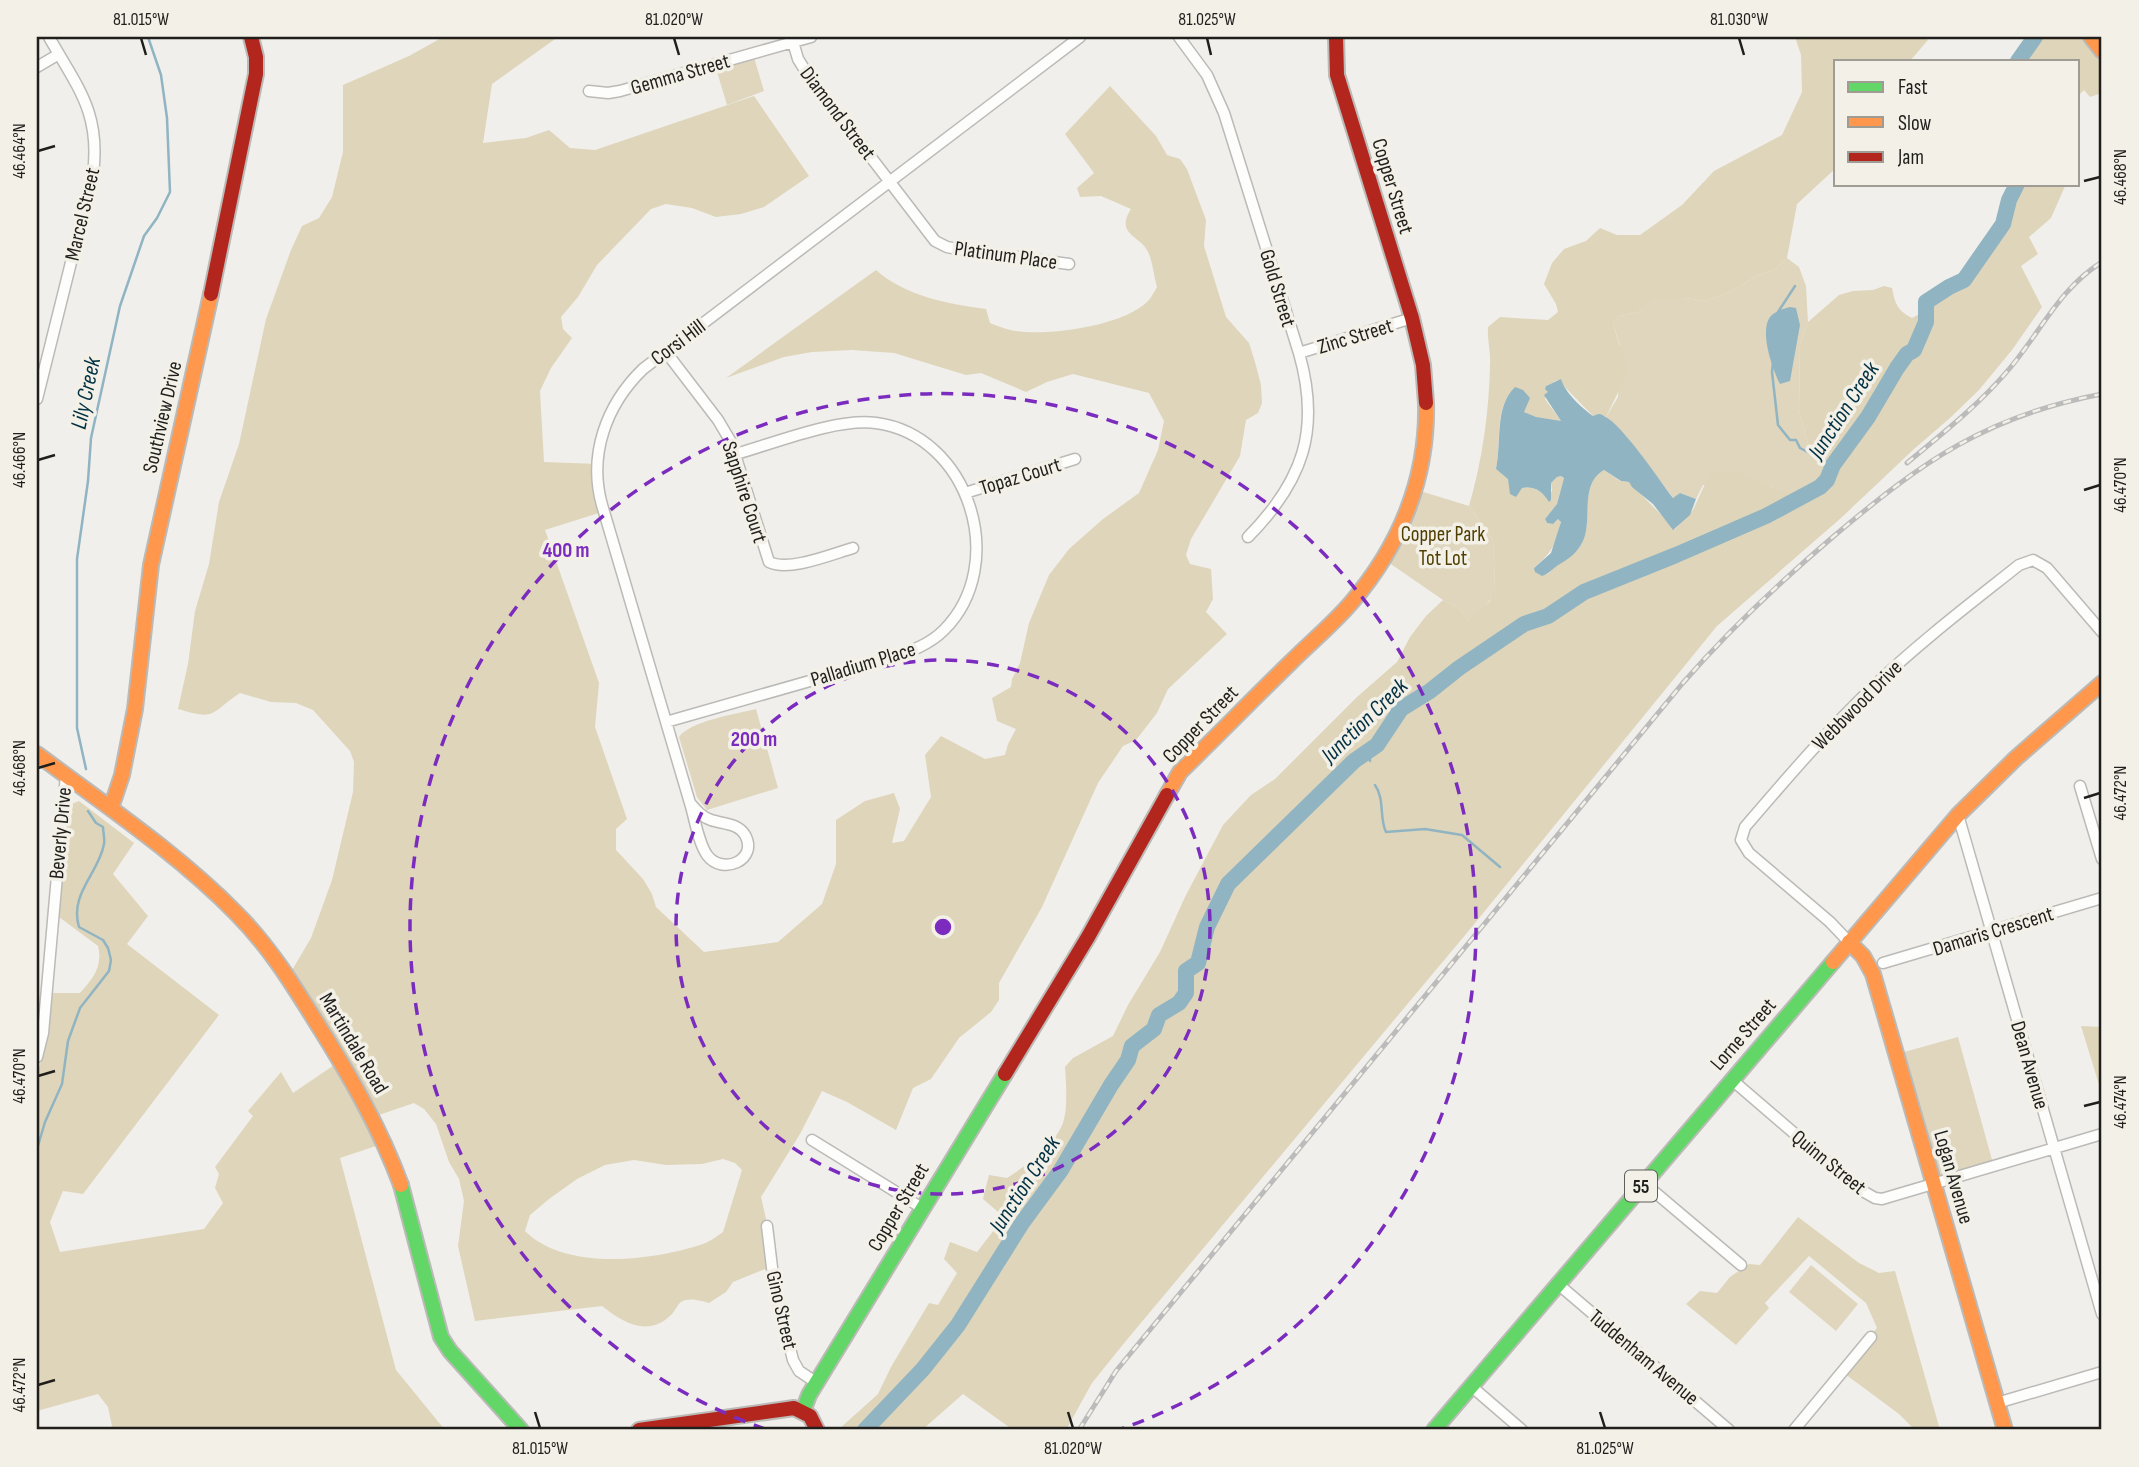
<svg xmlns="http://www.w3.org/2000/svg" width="2139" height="1467" font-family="'Sofia Sans Condensed',sans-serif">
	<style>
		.green { fill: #dfd6bd }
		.forest { fill: #dfd5ba; fill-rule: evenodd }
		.water { fill: #90b4c2 }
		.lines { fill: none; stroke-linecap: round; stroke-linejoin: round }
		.stream { stroke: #90b4c2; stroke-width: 2.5 }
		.river { stroke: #90b4c2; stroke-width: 16 }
		.street-casing { stroke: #bbbab7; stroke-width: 13 }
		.fast-casing { stroke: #bbbab7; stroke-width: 18 }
		.slow-casing { stroke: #bbbab7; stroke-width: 18 }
		.jam-casing { stroke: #bbbab7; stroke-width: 18 }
		.street { stroke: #fdfdfc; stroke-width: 10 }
		.fast { stroke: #63d668; stroke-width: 14 }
		.slow { stroke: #ff974d; stroke-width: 14 }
		.jam { stroke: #b3261e; stroke-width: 14 }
		.rail-casing { stroke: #bbb; stroke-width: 5 }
		.rail { stroke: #f3f0e8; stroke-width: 2.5; stroke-dasharray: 8; stroke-linecap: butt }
		.ticks { fill: none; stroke: #201f1c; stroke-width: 2.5 }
		.ring { fill: none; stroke: #7b2cbf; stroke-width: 3.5; stroke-dasharray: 12 9 }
		.labels { text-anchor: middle; stroke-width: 7; stroke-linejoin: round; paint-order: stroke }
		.shield { fill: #f3f0e8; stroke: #5f5e59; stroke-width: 2 }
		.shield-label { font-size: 19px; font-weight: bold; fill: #201f1c }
		.street-label { font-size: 21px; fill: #201f1c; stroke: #f3f0e8 }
		.park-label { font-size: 21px; fill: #503e01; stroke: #f3f0e8 }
		.water-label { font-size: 23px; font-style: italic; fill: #003042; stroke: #f3f0e8 }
		.centre { fill: #7b2cbf; stroke: #f3f0e8; stroke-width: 3.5 }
		.ring-label { font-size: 21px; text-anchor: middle; font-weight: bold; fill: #7b2cbf; stroke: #f3f0e8; stroke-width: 7; stroke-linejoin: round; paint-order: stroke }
		.neatline { fill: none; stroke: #201f1c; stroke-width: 2.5 }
		.ticks-label { font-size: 18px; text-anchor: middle; fill: #201f1c }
	</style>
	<rect width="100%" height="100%" fill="#f0efeb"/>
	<path class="green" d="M753,54L764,91L727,105L715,65Z
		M1787,258L1799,267L1806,286L1808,322L1800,344L1799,411L1809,448L1833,466C1826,483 1818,489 1802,498L1771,487L1703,485L1696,499L1680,493L1674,499L1626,436L1606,417L1618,397L1620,345L1613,324L1620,316L1637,312L1654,298H1685L1705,301L1732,291L1758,275L1774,270Z
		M1417,490L1469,506L1493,540L1495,586L1493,596L1481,611L1468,621L1460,609L1443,600L1385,560Z
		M756,709L778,788L707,810L697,797L679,737C690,721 736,714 756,709Z
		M1958,1037L1994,1167L1936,1184L1897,1054Z
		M1811,1265L1858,1304L1836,1331L1789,1292Z"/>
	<path class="forest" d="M443,37H558L492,84L483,143L526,138L549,130L570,148L595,150L754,96L809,176L764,207L741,214L716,217L692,208L666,204L651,209L597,265L578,297L561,317L563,329L572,338L551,368L540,391L544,462L598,464L605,511L545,530L599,683L595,727L627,819L616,829V850L643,879L652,894L656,907L704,952L778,942L822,904L836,864V820L865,801L894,793L900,809L892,843L904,841L931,797L925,755L941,736L985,759L1005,755L1008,744L1016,729L997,721L992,698L1011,687L1012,679L1020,663L1029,623L1049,575L1069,549L1103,519L1139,493L1158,450L1164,421L1149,393L1073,374L1047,382L1026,392L981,373L966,375L894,353L852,350L812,352L784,357L726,378L876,270C905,296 948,304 986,309L990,323C998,326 1007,330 1016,331C1049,336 1124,326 1148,301C1151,298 1154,292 1157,287C1154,277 1153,264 1149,254C1142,235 1114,236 1131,209L1101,196L1080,197L1077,188L1094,173L1065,134L1110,86L1156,136L1167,155L1180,159L1187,169L1206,220L1204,246L1226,317L1249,343L1255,362L1261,385L1262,403L1258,413L1246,420L1240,456L1191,539L1186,555L1190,564L1211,569L1213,599L1206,612L1227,634L1168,689L1157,713L1136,740L1123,746L1098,783L1042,907L999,983V1000L991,1012L959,1038L931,1079L913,1088L896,1130L847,1102L822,1091L800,1134L761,1197L769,1232L774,1284L765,1269L733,1282L726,1292L709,1303C700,1301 690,1297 681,1302C677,1305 675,1311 671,1315C648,1338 622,1322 602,1306L475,1321L458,1246L464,1201L459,1179L449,1162L436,1124L424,1109L414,1103L373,1117L385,1143L340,1158L396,1370L445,1430H109L112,1426L108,1407L98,1394L37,1411V1074L48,1039L51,993H80C93,978 103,967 98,946L59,917L67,806L79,801L134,843L113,874L148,916L127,944L219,1015L83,1194L63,1191L50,1222L60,1252L204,1229L223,1203L215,1188L219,1174L215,1167L253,1116L248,1111L281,1072L293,1093L340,1061L288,977L311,938L332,880L353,792L354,762L350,751L313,710L296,703L271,702L240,693C210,713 217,721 178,709L188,664L195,611L209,564L219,502L239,444L266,319L291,250L302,226L319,218L332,197L343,152V85L409,56ZM723,1159L735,1163L742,1170L723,1232C716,1237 708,1243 700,1245C650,1261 565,1271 525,1231L530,1215L549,1199L577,1179L605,1165L634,1160L666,1165L702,1164Z
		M1795,37H1925L1928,40L1910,61H1836V168L1797,204L1787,258L1774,270L1758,275L1732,291L1705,301L1685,298H1655L1637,312L1620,316L1613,324L1628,372L1606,417L1599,414L1593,416L1558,380L1546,386L1549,391L1545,399L1561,421C1550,423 1534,417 1524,412V407L1515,388C1493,407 1502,443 1496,469L1522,488C1534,486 1539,490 1547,498L1552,491L1551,483L1557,477L1561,476L1564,478L1557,504L1545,519L1547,523L1553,524L1558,519L1561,521C1556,545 1552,552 1534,568L1548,574C1559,561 1575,558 1583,541C1593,519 1579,484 1604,470L1620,481L1629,482L1675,529L1693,510L1711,471H1739L1771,487L1802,497C1818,489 1826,483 1833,466L1809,448L1799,411L1800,344L1808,322L1839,295L1853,291L1873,290L1884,286L1892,288C1895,304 1898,311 1912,318L1927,310V303L1949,287L1965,281L2004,224L2010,200L2018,184H2066L2051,218L2029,237L2038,254L2021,266L2042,307L2012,350L1979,390L1950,418L1914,449L1841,518L1717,626L1471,928L1125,1342L1092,1383L1066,1430H1013L963,1394L922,1430H838L878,1394L891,1367L929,1303L938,1305L957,1273L944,1259L950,1242L977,1252L1004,1217L983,1199L989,1175L1007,1178C1027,1165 1054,1146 1063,1123C1068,1107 1066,1084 1065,1067L1073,1058L1113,1036L1128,1005L1160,952L1185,897L1223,825L1251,795L1275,779L1357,697L1397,662L1410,637L1426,616L1443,600L1460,609L1468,621L1490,601L1495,586L1493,540L1469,506C1482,461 1489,413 1490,365C1491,352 1487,340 1488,327L1500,317L1548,320L1558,312L1556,304L1544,284L1552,263L1564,249L1586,241L1600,228L1617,235H1640L1682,205L1714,171L1782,135L1802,92L1801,55Z
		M2036,37H2090L2102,53V93L2090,97L2084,90L2078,96V61H2019Z
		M2081,1026L2102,1027V1091H2101Z
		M1798,1217L1859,1263L1879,1273L1895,1271L1940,1430H1915L1899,1414L1841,1371L1877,1328L1866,1303L1809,1256L1765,1303L1769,1308L1736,1345L1686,1304L1700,1291L1717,1293L1730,1277L1749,1264L1760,1265Z"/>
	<path class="water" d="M1790,307L1796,308L1800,325L1790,381L1780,384C1773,370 1759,332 1770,317C1775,311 1783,309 1790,307Z
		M1561,379C1565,393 1582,408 1593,416C1598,414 1599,413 1604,416C1623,425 1659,480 1673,498L1680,493L1696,499L1690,515L1673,530L1653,504L1632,487L1629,482L1621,481L1604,470C1579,484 1593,520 1583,541C1577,553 1570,558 1560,564C1553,568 1549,574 1542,576L1535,572L1534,568L1551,553L1561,522L1558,519L1553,524L1547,523L1545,519L1557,504L1564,478L1561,476L1557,477L1551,483V500L1549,502C1542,491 1535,486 1522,488L1516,497L1510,494L1508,479L1496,469C1502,442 1494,407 1515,387L1523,390L1530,398L1524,412L1536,417L1561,421L1544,395L1548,392L1545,389L1546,386Z"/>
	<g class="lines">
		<path class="stream" d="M1778,312L1795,286
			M1773,363L1772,372L1778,425L1790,440H1796L1800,448L1833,465
			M1369,753L1370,761
			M86,769L77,728V559L88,481L91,438L120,306L144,236L157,218L170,192L167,118L161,75L148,37
			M1375,785C1385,799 1379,818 1386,832L1425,829L1462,835L1500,867
			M37,1149L45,1122L62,1084L68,1041L80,1008L109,971L111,960L108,948L103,940L79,927C69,894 99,873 104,844C105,839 103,832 103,827L96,823L88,811"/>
		<path class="river" d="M2018,61L2035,37
			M865,1430L923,1369L958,1325L1022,1223L1061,1170L1111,1085L1128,1060L1132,1046L1154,1029L1159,1015L1179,1003L1186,993V971L1198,963L1207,927L1228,884L1354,761L1377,745L1401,709L1430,691L1459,668L1524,624L1548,616L1584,592L1676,555L1766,516L1820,487L1827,480L1833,465L1868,417L1897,368L1907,354L1914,350L1926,322V302L1949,287L1964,280L2003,224L2009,200L2017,184"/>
		<defs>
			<path id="street" d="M1179,37L1207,75L1224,113L1299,353C1321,430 1303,481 1248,537
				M793,42L798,59L808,75L935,241L947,247L957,249L1069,264
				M37,67L59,54
				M589,91L608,93L620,91L811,37
				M666,352L718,420L731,442L769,562C789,572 832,554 853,548
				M1299,353L1412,318
				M37,399L93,174C101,112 77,87 49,37
				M965,493L1075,459
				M666,722L887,659C908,652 928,646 944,630C1010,564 969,435 876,423C836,418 775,443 736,454
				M2080,786L2102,859
				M690,803C696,810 702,817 711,820C723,824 738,823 745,835C759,860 722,876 707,855C698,842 695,819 690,803L602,505C588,455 606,405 643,369L1080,37
				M1958,815L2102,1314
				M1849,942L1830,922L1749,853L1741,840L1745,827C1787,778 1828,730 1875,685C1920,642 1970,604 2019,565L2033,560L2047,568L2102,632
				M1883,963L2102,898
				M37,1057L43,1033L66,775
				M1731,1079L1859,1189L1875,1198L1882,1199L2102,1134
				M812,1140L922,1208
				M1644,1183L1741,1265
				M767,1226L774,1284L793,1360L799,1371L817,1383
				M1558,1284L1729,1430
				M1471,1386L1522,1430
				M1997,1403L2102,1372
				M1794,1430L1871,1337"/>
			<path id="fast" d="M401,1185L441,1337L450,1351L521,1430
				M803,1411L809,1395L1005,1074
				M1434,1430L1833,962"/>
			<path id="slow" d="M2091,37L2102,51
				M37,754C105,805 177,853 236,913C270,947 293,985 318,1025C350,1076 380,1128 401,1185
				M1167,795L1180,772C1217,736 1253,699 1290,663C1310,643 1333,624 1351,603C1400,546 1428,478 1426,403
				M111,808L122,775L135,709L151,565L211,294
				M1849,942L1863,956L1873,974L2005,1430
				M1833,962L1958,815L2016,758L2102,683"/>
			<path id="jam" d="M1336,37L1337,75L1412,318L1423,365L1426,403
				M211,294L256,74V57L251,37
				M1005,1074L1088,937L1167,795
				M639,1430L794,1408L810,1416L817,1430"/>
		</defs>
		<use href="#street" class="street-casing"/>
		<use href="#fast" class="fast-casing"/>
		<use href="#slow" class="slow-casing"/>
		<use href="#jam" class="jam-casing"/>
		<use href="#street" class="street"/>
		<use href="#fast" class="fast"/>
		<use href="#slow" class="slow"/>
		<use href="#jam" class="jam"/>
		<defs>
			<path id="rail" d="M1907,463C1943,433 1980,404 2010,368C2041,331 2060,288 2102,262
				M1079,1430L1116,1371L1682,684C1729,630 1780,582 1834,536C1923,461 1986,416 2102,394"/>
		</defs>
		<use href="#rail" class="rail-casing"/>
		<use href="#rail" class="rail"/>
	</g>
	<path class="ticks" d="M141,38L146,55M674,38L679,55M1207,38L1211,55M1739,38L1744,55M38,151L55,146M2084,181L2100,177M38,460L55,455M2084,490L2100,485M38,768L55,763M2084,798L2100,793M38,1076L55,1071M2084,1106L2100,1102M38,1385L55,1380M535,1412L540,1428M1068,1412L1073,1428M1600,1412L1605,1428"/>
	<g class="ring">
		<circle cx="943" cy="927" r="267"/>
		<path d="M765 1429A533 533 0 1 1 1121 1429"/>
	</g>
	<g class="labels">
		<rect class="shield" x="1625" y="1170.5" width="32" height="31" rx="5"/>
		<g class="shield-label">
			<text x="1641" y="1193">55</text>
		</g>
		<g class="street-label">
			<text transform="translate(680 74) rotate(-16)" y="7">Gemma Street</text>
			<text transform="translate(838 113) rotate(53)" y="7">Diamond Street</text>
			<text transform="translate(1393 186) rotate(73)" y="7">Copper Street</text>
			<text transform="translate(82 214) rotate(-77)" y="7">Marcel Street</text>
			<text transform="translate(1006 255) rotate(8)" y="7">Platinum Place</text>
			<text transform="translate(1278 288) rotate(73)" y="7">Gold Street</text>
			<text transform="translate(1355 336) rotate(-17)" y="7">Zinc Street</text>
			<text transform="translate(678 342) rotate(-37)" y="7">Corsi Hill</text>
			<text transform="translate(162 417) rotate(-77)" y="7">Southview Drive</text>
			<text transform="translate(1020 476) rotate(-17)" y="7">Topaz Court</text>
			<text transform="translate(745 492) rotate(72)" y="7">Sapphire Court</text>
			<text transform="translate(863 664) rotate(-17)" y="7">Palladium Place</text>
			<text transform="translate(1857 705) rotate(-45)" y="7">Webbwood Drive</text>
			<text transform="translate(1200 724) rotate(-46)" y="7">Copper Street</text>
			<text transform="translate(60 833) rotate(-85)" y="7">Beverly Drive</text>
			<text transform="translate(1993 931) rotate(-17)" y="7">Damaris Crescent</text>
			<text transform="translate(1743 1034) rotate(-49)" y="7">Lorne Street</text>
			<text transform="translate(354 1043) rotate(59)" y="7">Martindale Road</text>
			<text transform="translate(2030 1065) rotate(74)" y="7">Dean Avenue</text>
			<text transform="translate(1829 1162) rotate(39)" y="7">Quinn Street</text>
			<text transform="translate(1954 1177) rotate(74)" y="7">Logan Avenue</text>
			<text transform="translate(898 1207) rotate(-59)" y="7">Copper Street</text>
			<text transform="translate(782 1310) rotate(77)" y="7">Gino Street</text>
			<text transform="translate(1644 1357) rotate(40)" y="7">Tuddenham Avenue</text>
		</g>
		<g class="park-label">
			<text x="1443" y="541">Copper Park<tspan x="1443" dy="24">Tot Lot</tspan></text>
		</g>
		<g class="water-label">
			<text transform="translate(85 393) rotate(-78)" y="8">Lily Creek</text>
			<text transform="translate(1843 410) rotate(-57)" y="8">Junction Creek</text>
			<text transform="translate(1364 720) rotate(-44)" y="8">Junction Creek</text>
			<text transform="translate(1024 1184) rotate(-57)" y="8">Junction Creek</text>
		</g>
	</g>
	<circle cx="943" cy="927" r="10" class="centre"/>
	<g class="ring-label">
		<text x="566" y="557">400 m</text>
		<text x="754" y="746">200 m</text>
	</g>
	<rect width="2139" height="1467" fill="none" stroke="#f3f0e8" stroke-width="77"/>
	<rect x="1834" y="60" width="245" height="126" fill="#f3f0e8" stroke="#9f9c96" stroke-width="2"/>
	<rect x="1848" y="82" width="35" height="10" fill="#63d668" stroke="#9f9c96" stroke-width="2"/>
	<text x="1898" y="94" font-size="21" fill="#201f1c">Fast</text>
	<rect x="1848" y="117" width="35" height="10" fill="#ff974d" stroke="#9f9c96" stroke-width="2"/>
	<text x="1898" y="130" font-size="21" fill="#201f1c">Slow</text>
	<rect x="1848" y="152" width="35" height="10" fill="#b3261e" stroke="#9f9c96" stroke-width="2"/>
	<text x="1898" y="164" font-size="21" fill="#201f1c">Jam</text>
	<rect x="38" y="38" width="2062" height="1390" class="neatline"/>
	<g class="ticks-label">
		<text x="141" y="25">81.015°W</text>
		<text x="674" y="25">81.020°W</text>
		<text x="1207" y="25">81.025°W</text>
		<text x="1739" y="25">81.030°W</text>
		<text transform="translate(19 151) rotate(-90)" y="6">46.464°N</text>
		<text transform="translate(2120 177) rotate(-90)" y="6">46.468°N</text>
		<text transform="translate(19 460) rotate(-90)" y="6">46.466°N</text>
		<text transform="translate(2120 485) rotate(-90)" y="6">46.470°N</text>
		<text transform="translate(19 768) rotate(-90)" y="6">46.468°N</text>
		<text transform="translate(2120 793) rotate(-90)" y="6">46.472°N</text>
		<text transform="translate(19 1076) rotate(-90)" y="6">46.470°N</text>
		<text transform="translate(2120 1102) rotate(-90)" y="6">46.474°N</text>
		<text transform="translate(19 1385) rotate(-90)" y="6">46.472°N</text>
		<text x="540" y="1454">81.015°W</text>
		<text x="1073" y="1454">81.020°W</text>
		<text x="1605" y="1454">81.025°W</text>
	</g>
</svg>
